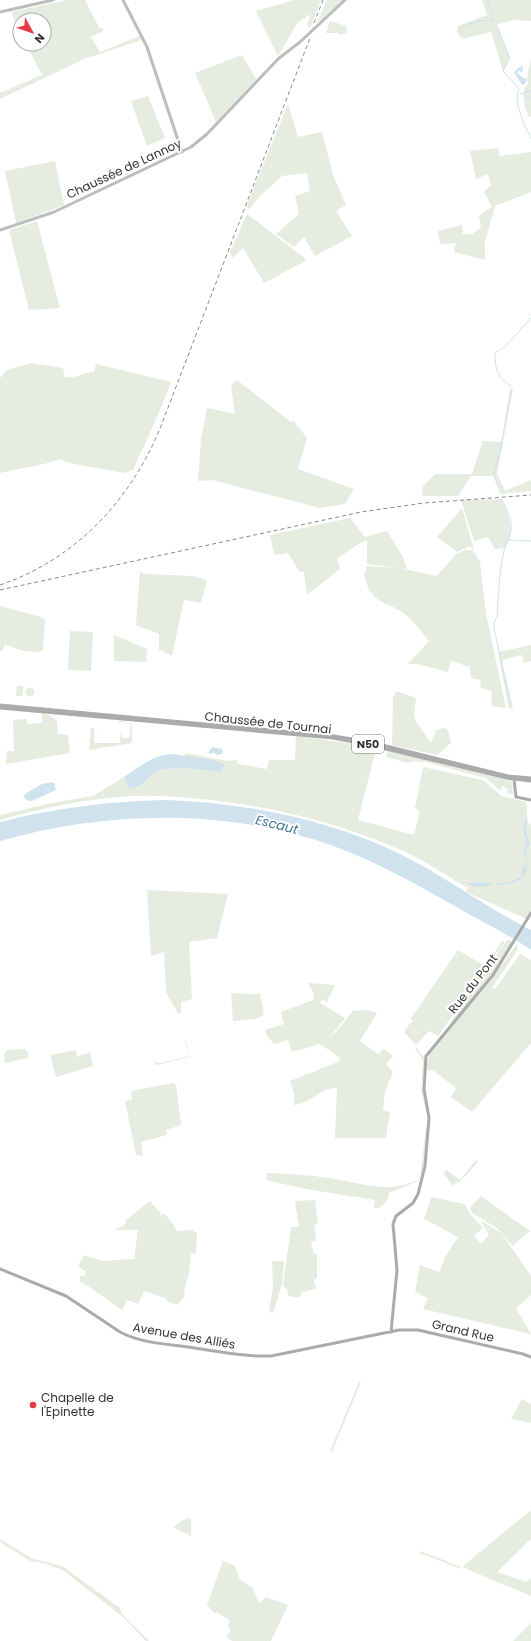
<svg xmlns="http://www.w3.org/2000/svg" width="531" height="1641" font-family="Poppins,sans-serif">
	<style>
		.green { fill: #e6ecdf }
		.water { fill: #cfe2ee }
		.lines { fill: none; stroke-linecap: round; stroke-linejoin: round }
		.stream { stroke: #cfe2ee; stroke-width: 1 }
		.secondary { stroke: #bdbdbd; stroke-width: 3 }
		.primary { stroke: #ababab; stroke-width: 3 }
		.rail { stroke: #888; stroke-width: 1; stroke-dasharray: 4 3; stroke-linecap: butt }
		.poi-dot { fill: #e63946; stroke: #fff; stroke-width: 1.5 }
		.labels { text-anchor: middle; stroke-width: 4; stroke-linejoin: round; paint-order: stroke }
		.shield { fill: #fff; stroke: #707070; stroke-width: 1 }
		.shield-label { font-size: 11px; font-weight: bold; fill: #333 }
		.street-label { font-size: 12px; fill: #333; stroke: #fff }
		.poi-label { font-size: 12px; fill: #333; stroke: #fff; text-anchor: start }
		.water-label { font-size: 13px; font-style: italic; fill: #3f7597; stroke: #fff }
	</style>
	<rect width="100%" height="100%" fill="#fff"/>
	<path class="green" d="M67,0H85L100,29L103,28V31L91,37L100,52L140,36L142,40L84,59L0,99V93L42,75L26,44H44V20H20V32L11,12Z
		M294,0H321L310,29L307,24L311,14L298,22L278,56L256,11Z
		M327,0H344L317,23Z
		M482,0H531V21L514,20L497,24L510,58L503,71L491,32L462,39L457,32L458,26L487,15Z
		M330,21L346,26L347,33L339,35V33H326Z
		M242,55L256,79L216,122L195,73Z
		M531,57V117H529C524,106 520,92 528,83C526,74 530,66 531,57Z
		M148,96L165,138L147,146L131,101Z
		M288,104L298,137L322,132L333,175L346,205L336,211L352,236L315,256L304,237L294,247L276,234L299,214L295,196L310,191L307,173L282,176L261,195L249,209L246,207Z
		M498,148L500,156L531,152V192L495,206L485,242V260L454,252L456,243L440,244L438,231L462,225L463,234H472L481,227L479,216L492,207L484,192L491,185L488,174L476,179L470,151Z
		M55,161L64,205L16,223L5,171Z
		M247,214L307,260L264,283L243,248L232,258L230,252Z
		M37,221L60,308L29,310L9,230Z
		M31,363L63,368L65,377C81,379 80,372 94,372L96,364L171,382C160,413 146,441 133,470L125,473L69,463L60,459L48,463L0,473V378L7,370Z
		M237,380L291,422L294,421L307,438L298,469L354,489L345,504L320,508L212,480L198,481L201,439L207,408L235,414L231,385Z
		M510,389H513L497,474L505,491L531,480V491L507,493L503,495L494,476H471L458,496H422L423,486L435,474H472L483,441L502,442Z
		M502,499C508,517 517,531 505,548L495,549L488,537L474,541L461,500Z
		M462,508L474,550L470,546L457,552L437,537Z
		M350,518L365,537L387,531L403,557L407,569L367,564V540C356,544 348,552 337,558L340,569L307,595L304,572L299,571L288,553L274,555L270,535Z
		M465,550H473L480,562L486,614L506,708L493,706L491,701L492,692L480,687L481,680L471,678L470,667L451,661L448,672L417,664H408L429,641C422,633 415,622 406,615C384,598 370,607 364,572L366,571V566L398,568L437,576L456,554Z
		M140,571L144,574L193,576L207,580L201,603L184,600L172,656L159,650V634L136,625Z
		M0,606L41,617L45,620L43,649L40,652L23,651L5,644L2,651H0Z
		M70,631L93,632L91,671L68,670Z
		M114,635L147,649L146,662L114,661Z
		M531,645V661L524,663L522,655L502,660L513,708L509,709L498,652Z
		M17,686H24L22,696H16Z
		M25.5 692a4.5 4.5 0 1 1 9 0a4.5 4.5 0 1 1-9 0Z
		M396,691L416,698L414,714L415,720L431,743L436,730L444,728L448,730L451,743L437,755L392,745L393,698Z
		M42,713L49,715L57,721L58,734L68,735L70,753L6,764L7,751H14L13,720L26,719L28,724L42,723Z
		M119,721L132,723V743L89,750L91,728L99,729H94V743H120L121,730L122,738H129L131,723L120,722V724Z
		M296,736L347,743L376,749L358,820L414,835L420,811L415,808L423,767L482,780L488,784L501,796L526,802L528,825L531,823V913L527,919L466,892L468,886L466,887C445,875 425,860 403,851C339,823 279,808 210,800C180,797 149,794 119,797C79,800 39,809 0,820V815L52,803L93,796L124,777L129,788C144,788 146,778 158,771C172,764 205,771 221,772L214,760L184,757L185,753L229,761L236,760L238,764L267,769L269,760H295Z
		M388,751L512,781L513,794H507L508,789L504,788V786H502L501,791L486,778L425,762L413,761L408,763L386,757Z
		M147,890L228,894L217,938L189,942L192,999L181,1002V1013L178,1014L166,992L164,952L151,956Z
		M503,940L504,943L438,1036L429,1031L416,1045L404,1032L411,1022H413L411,1018L458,950L485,966Z
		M507,940L512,941C506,956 462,1018 449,1024Z
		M517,944L518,945L517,951L492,988L495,989L520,954L531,960V1043L472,1112L451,1097L456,1088L434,1071L426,1070L430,1051L484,989Z
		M308,983L335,985L327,1002L322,1000L320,1003L345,1018L337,1029L326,1039L337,1031L353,1011L367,1010L377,1013L360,1041L378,1054L383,1049L393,1056L386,1064L393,1072L385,1092L383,1110L390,1112L386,1138H335L337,1088C317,1089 313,1103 294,1105V1093L290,1081L340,1061L339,1057L320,1044L292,1052L288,1040L274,1044L267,1036L265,1030L284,1024L281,1012L313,1000L314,994Z
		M231,993L255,994L260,993L264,1015L255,1019L233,1021Z
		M184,1039L187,1045L189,1057L157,1065L155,1064L154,1060L156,1063H161L189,1056Z
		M416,1047L425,1059L422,1086L428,1117L421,1091L423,1062L422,1058L415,1049Z
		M25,1049L29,1054L27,1058L5,1063L4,1055L7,1050Z
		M76,1050L77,1057L90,1052L93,1066L56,1077L50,1055Z
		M173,1083L176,1085L181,1125L166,1130L167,1135L141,1142L143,1156L136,1155L125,1101L132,1100L131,1091Z
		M426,1127L428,1128L422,1178C420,1181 392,1192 390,1192C387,1200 384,1209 374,1208L375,1200L306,1189L266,1180L267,1173C288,1174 309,1175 329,1178C364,1183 387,1195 420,1179Z
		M476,1160L478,1162L459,1183L457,1182L453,1186L443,1173L447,1170L460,1180Z
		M481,1196L530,1231L513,1246L497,1228L472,1213L470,1207Z
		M431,1197L465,1204L470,1214L483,1228L474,1236L481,1244L489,1235L480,1220L501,1233L518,1257L531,1276V1295L516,1308L531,1334L423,1309L428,1298L415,1292L420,1265L439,1272L446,1256L458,1237L424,1219Z
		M315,1200L318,1224L314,1225L316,1241L311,1242L314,1254H316L317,1257V1278L314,1280L316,1289L302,1292L300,1297H291L287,1294L288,1291L283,1285L291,1227H299L295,1201Z
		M150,1201L161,1214L159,1216L165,1214L175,1227L176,1231L193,1230L194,1232H197L196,1253L191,1254L189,1274L184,1290L185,1296L177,1305L167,1301L165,1298L144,1291L138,1304L127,1300L122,1310L82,1282H80V1276H85L86,1272L78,1266L84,1255L102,1261L134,1259L138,1230H114L127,1223L125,1221Z
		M272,1261H284L282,1284L273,1313L269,1312L273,1286Z
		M359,1382H361L332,1452L330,1451Z
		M522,1399L531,1404V1423L511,1419Z
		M531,1510V1539L497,1572L526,1582L531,1578V1596L462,1567Z
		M191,1518V1536L173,1527L183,1520Z
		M0,1539L31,1558L62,1566L120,1608L122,1614L149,1641H146L123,1617L64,1571L44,1563L30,1561L0,1542Z
		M421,1551L461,1567V1569L420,1553Z
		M223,1561L235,1566L240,1580L252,1587L259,1603L266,1597L288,1605L271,1641H232L226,1637L231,1630L228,1625L230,1620L216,1612L214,1613L207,1605Z
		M531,1623V1641H513Z"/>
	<path class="water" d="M523,66L522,73L519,70L517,73L523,78L527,79L525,84L522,85L514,72L518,68Z
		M212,747L222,749L223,753L217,755L213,752L211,754L208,753Z
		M173,754L214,760L224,765L221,772C205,771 172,764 158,771C146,778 144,788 129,788L124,777C142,765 151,756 173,754Z
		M54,782L56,790L32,801L26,800L24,797L25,794L42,784Z
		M166,800C247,803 329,819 402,855C446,877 487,908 531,930V950C508,934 482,922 458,908C418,885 379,863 336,847C229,808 108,810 0,841V822C55,808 110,801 166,800Z
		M525,820L527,821C525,831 527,835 530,844L526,851C531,880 520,883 496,885V883H507L521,877L523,866L528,864L524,852L527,843L523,830Z
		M468,883H490L492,885L479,887L467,884Z"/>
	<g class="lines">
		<path class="stream" d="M497,27L510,58L503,71L519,89C512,101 526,127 531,139
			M461,28L477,21L494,20L487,0
			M521,94L531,91
			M526,99L531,97
			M511,386C497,378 495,368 495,353L506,346L531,318
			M501,494L494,476L501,446L511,391
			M502,499C507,510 517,528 507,540
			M510,703L494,628V623L497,616C499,590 499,565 507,540L531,541"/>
		<path class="secondary" d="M123,0L147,47L182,152
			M0,12L53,0
			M0,230L54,212L191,147L207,134L278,59L300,42L345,0"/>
		<path class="primary" d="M0,705L334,736L370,742L508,776L531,778
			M0,708L333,738L369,745L507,778L531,781
			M514,779L516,797L531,800
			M0,1269L66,1296L120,1332C141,1343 165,1344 188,1347C216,1351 243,1357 271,1356L399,1330H418L523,1354L531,1357
			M391,1332L397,1270L393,1224L396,1216L413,1203L418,1194L425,1166L429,1118L424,1089L426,1056L493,975L531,913"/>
		<path class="rail" d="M314,23L323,0
			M0,585C76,559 131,500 161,426L310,38
			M0,590L361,512L424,503L531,495"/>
	</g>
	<circle class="poi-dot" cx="33" cy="1405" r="4"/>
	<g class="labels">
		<rect class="shield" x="352" y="735" width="32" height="18" rx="3"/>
		<g class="shield-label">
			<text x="368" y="748">N50</text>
		</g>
		<g class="street-label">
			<text transform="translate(124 169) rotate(-25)" y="4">Chaussée de Lannoy</text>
			<text transform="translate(268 723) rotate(6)" y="4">Chaussée de Tournai</text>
			<text transform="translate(473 984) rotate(-52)" y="4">Rue du Pont</text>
			<text transform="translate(463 1331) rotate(13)" y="4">Grand Rue</text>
			<text transform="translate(184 1336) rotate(10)" y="4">Avenue des Alliés</text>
		</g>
		<g class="poi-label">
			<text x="41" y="1402">Chapelle de<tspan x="41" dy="14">l'Epinette</tspan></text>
		</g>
		<g class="water-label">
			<text transform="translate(277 824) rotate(14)" y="5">Escaut</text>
		</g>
	</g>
	<g transform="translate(32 32) rotate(130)"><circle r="19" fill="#ffffff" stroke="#adadad"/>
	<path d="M0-3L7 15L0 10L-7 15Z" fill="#e63946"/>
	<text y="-6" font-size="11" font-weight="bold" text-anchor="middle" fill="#333333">N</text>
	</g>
</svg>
